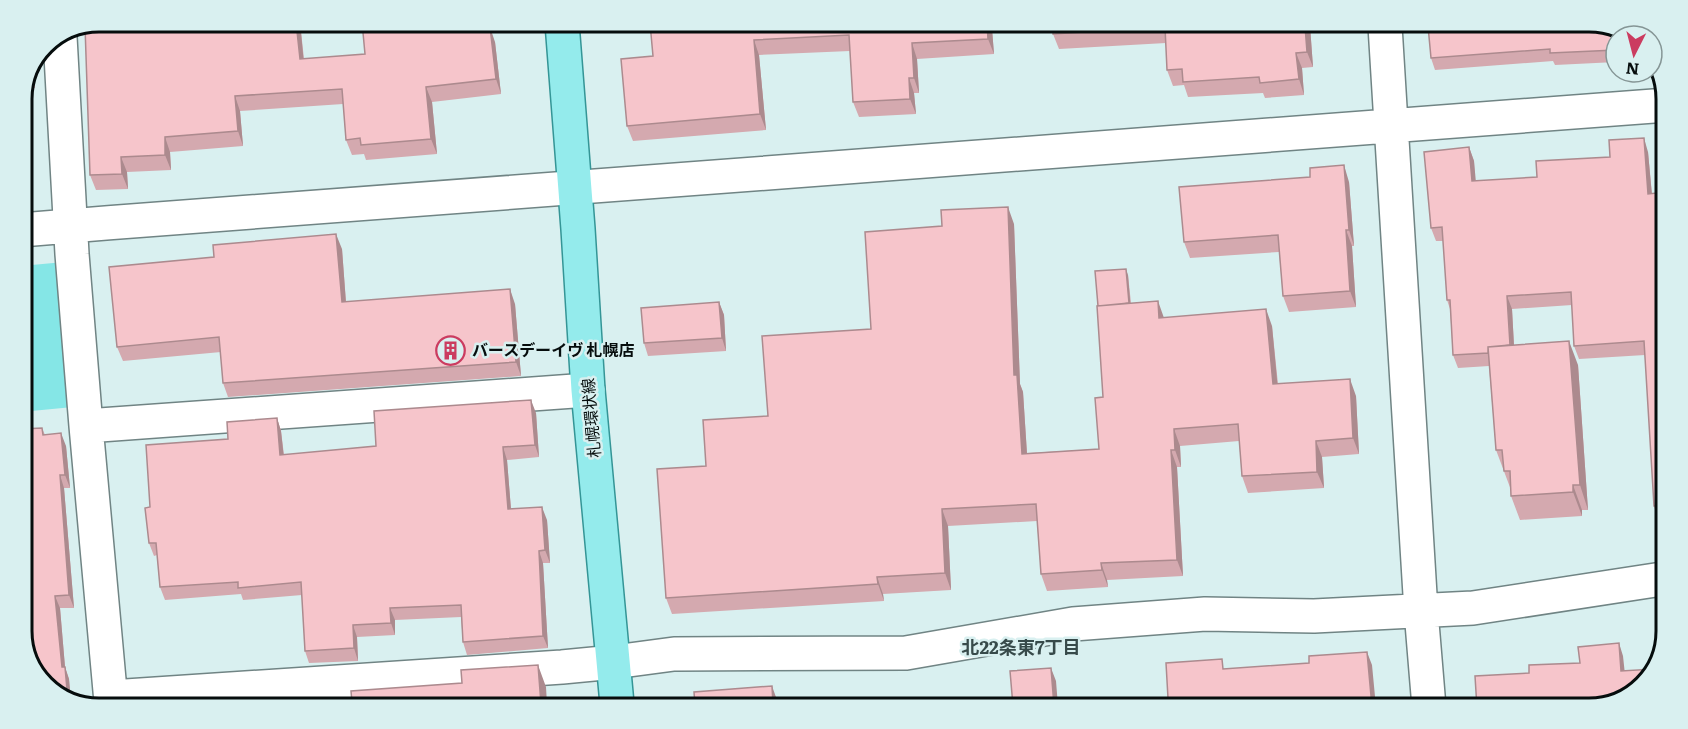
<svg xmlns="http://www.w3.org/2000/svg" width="1688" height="729" font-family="Literata,'Noto Sans JP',serif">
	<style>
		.green { fill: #85e6e6 }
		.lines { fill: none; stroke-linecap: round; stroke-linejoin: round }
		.minor-casing { stroke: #708484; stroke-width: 36 }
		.primary-casing { stroke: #349596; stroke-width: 36 }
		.minor { stroke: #fff; stroke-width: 33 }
		.primary { stroke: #94ebec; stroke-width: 33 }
		.wall { fill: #d4a9af }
		.shaded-wall { fill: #ac8a8e }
		.building { fill: #f6c5cb; stroke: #ac8a8e; stroke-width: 1.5 }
		.labels { text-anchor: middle; stroke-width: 5; stroke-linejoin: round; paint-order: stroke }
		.poi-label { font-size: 16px; font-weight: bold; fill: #060d0d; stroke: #d9f0f0; text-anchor: start }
		.street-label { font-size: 16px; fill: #060d0d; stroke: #d9f0f0 }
		.neighbourhood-label { font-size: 18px; font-weight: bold; fill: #374a4a; stroke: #d9f0f0 }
		.rim { fill: none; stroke: #060d0d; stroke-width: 3 }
	</style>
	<rect width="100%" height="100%" fill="#d9f0f0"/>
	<path class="green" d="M64,262L73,407L21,412V266Z"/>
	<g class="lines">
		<defs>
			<path id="minor" d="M1385,26L1421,611L1429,707
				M60,37L72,254L86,426L111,702
				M21,230C569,184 1118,151 1667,105
				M86,426L588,390
				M111,697L562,667L614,662L674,654L906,653L1073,624L1205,614L1314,616L1473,608L1662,579"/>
			<path id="primary" d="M562,23L578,229L588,390L617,704"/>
		</defs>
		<use href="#minor" class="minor-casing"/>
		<use href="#primary" class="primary-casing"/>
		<use href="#minor" class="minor"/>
		<use href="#primary" class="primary"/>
	</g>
	<path class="wall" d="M98,21L300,22L304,59L365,54L442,22V30L495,42L501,94L432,102L437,154L366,160L364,154L352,155L346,140L343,104L240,111L243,146L170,152L171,170L127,172L128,189L96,190L90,175Z
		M650,23L1046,25L992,29L994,54L917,59L919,93H914L916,114L859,117L853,102L850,51L759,55L766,130L633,141L627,126L653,56Z
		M1053,25L1310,26L1313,67L1302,68L1304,95L1265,98L1263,93L1188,97L1184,85L1173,86L1167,70L1166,43L1059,49L1053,34Z
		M1616,36V62L1555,65L1553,61L1435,70L1431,58Z
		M33,67L35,88H23Z
		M1469,147L1474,161L1475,181L1537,177L1610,157L1648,152L1652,194L1666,192L1663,519H1658L1654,506L1645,355L1579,359L1574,346L1572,305L1512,309L1514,345L1578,365L1588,510H1582V516L1520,520L1511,496V490L1496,450L1489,366L1458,368L1453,355L1450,309L1447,300L1443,241H1436L1431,228Z
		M1349,182L1354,246H1352L1356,307L1289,312L1283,296L1279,252L1190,258L1184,242Z
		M1014,224L1020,384L1023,392L1027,453L1099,449L1103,397L1098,306L1128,275L1131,303L1164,318L1272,326L1278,384L1356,396L1359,454L1322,457L1324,488L1248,493L1242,476L1239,441L1180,446L1181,467H1177L1183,576L1107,580L1108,587L1047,591L1041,574L1037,521L948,526L951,590L883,594L884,601L672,614L666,598L706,466L871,329Z
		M342,249L346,302L515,304L521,376L228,397L223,383L221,352L123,361L117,347Z
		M719,302L724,315L726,351L648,356L644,343Z
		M536,413L539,457L507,460L511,509L547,520L550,563H543L548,648L467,655L463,642L461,617L395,620V635L357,637L358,661L309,663L305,651L302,595L243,600L241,594L165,600L160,587L157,555L154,556L149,543L150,507L228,439L277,418L281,431L284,455L376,446Z
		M42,428L45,435L66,446L70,488H64L74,608H60L65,667L69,679L71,702H69L37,678Z"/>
	<path class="shaded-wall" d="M296,22H300L305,75L300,59Z
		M437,22H442L444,46L438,31Z
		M987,24H991L992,29L994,54L988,39Z
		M1305,26H1310L1313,67L1307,52Z
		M490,27L495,42L501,94L496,79Z
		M754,40L759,55L766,130L760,114Z
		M912,43L917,59L919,93L914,78Z
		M1296,53L1302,68L1304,95L1299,79Z
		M33,67L35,88L30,74Z
		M909,78L914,93L916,114L910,99Z
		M426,87L432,102L437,154L431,139Z
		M235,96L240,111L243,146L238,131Z
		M165,137L170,152L171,170L165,155Z
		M1644,138L1648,152L1653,207L1648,194Z
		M1469,147L1474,161L1477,194L1472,181Z
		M121,157L127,172L128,189L122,174Z
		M1344,165L1349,182L1354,246L1349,230Z
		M1008,207L1014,224L1020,384L1023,392L1028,470L1022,454L1014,375Z
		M1346,230L1352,246L1356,307L1350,291Z
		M336,234L342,249L347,317L342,302Z
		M1126,269L1128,275L1131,312L1129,305Z
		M510,289L515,304L521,376L516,362Z
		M1507,296L1512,309L1515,365L1511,352Z
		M1158,301L1164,318H1159Z
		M719,302L724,315L726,351L722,338Z
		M1266,309L1272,326L1279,401L1273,384Z
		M1569,341L1578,365L1588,510L1580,485Z
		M1350,379L1356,396L1359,454L1353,438Z
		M531,400L536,413L539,457L535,445Z
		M277,418L281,431L285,468L280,455Z
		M1174,429L1180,446L1181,467L1175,450Z
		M61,433L66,446L70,488L65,475Z
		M1316,441L1322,457L1324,488L1317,472Z
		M503,447L507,460L512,522L508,509Z
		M1171,450L1177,467L1183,576L1177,560Z
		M60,475L64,488L74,608L69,595Z
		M1573,485L1582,510V516L1573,492Z
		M542,507L547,520L550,563L545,550Z
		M942,509L948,526L951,590L945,573Z
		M539,551L543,563L548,648L543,636Z
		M1101,563L1107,580L1108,587L1102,570Z
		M877,577L883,594L884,601L878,584Z
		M55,596L60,608L65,667L69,679L71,702L68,701L62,667Z
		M390,608L395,620V635L391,623Z
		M353,625L357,637L358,661L354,648Z
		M1619,643L1623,656L1626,684L1621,671Z
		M1367,652L1372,665L1376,707H1372Z
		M538,665L546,687L547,704H541Z
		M1051,668L1056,681L1058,706H1054Z
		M772,686L777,700V705H773Z"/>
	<path class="building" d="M98,21L296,22L300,59L365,54L362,22H437L438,31L490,27L496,79L426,87L431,139L361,145L360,138L346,140L342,89L235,96L238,131L165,137V155L121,157L122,174L90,175L85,26Z
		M650,23L987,24L988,39L912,43L914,78H909L910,99L853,102L849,35L754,40L760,114L627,126L621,59L653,56Z
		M1053,25L1305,26L1307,52L1296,53L1299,79L1260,83L1259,77L1183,82L1182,69L1167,70L1165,27L1053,34Z
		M1428,26L1619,27L1631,36H1616V50L1550,53V49L1431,58Z
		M1644,138L1648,194L1666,192L1663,505L1654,506L1644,341L1574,346L1571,292L1507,296L1510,345L1488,347V353L1453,355L1450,300H1447L1442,227L1431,228L1424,152L1469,147L1472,181L1537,177L1536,161L1610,157L1609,140Z
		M1344,165L1349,230H1346L1350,291L1283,296L1278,235L1184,242L1179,187L1310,177V168Z
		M1008,207L1014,375H1017L1022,454L1099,449L1095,398L1103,397L1097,306L1158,301L1159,318L1266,309L1273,384L1350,379L1353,438L1316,441L1317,472L1242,476L1238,424L1174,429L1175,450H1171L1177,560L1101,563L1102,570L1041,574L1036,504L942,509L945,573L877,577L878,584L666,598L657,469L706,466L703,420L768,416L762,336L871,329L865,232L942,226L941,210Z
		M336,234L342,302L510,289L516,362L223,383L219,337L117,347L109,267L214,257L213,245Z
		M1126,269L1129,303L1098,306L1095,271Z
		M719,302L722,338L644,343L641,308Z
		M1569,341L1580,485H1573V492L1511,496L1510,471H1504L1502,450H1496L1488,347Z
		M531,400L535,445L503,447L508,509L542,507L545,550L539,551L543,636L463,642L461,605L390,608L391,623L353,625L354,648L305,651L301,582L238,588V582L160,587L156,543H149L145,508L150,507L146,445L228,439L227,422L277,418L280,455L376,446L374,411Z
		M42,428L43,435L61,433L65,475H60L69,595L55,596L62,667H65L68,701L37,678L21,636V429Z
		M1619,643L1621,671L1654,669L1633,695L1590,708H1477L1475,676L1529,673V665L1580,663L1578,647Z
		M1367,652L1372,707L1071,706L1168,698L1166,663L1222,659L1223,669L1309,663V656Z
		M538,665L541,704L352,703L351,691L462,683L461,670Z
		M1051,668L1054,706H1013L1010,671Z
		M772,686L773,705H695L694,692Z"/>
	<defs>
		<symbol id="building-ring" viewBox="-11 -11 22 22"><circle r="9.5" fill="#d9f0f0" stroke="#cb3c60" stroke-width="1.5"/><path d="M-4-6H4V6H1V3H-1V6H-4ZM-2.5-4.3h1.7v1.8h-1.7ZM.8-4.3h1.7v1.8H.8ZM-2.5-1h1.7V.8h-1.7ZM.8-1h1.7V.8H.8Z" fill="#cb3c60"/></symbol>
	</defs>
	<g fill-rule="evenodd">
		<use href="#building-ring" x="434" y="334" width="33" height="33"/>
	</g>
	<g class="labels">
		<g class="poi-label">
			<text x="472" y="356">バースデーイヴ 札幌店</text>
		</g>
		<g class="street-label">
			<text transform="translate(591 418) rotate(-95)" y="6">札幌環状線</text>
		</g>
		<g class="neighbourhood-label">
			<text x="1021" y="654">北22条東7丁目</text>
		</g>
	</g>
	<path d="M0 0H1688V729H0ZM99 32H1589A67 67 0 0 1 1656 99V631A67 67 0 0 1 1589 698H99A67 67 0 0 1 32 631V99A67 67 0 0 1 99 32Z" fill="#d9f0f0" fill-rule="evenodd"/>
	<path class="rim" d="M99 32H1589A67 67 0 0 1 1656 99V631A67 67 0 0 1 1589 698H99A67 67 0 0 1 32 631V99A67 67 0 0 1 99 32Z"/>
	<g transform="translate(1634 54) rotate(186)"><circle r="28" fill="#d9f0f0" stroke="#859595" stroke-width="1.5"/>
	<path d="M0-4.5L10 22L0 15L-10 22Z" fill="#cb3c60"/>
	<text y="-9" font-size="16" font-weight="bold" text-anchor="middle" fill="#060d0d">N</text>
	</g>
</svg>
